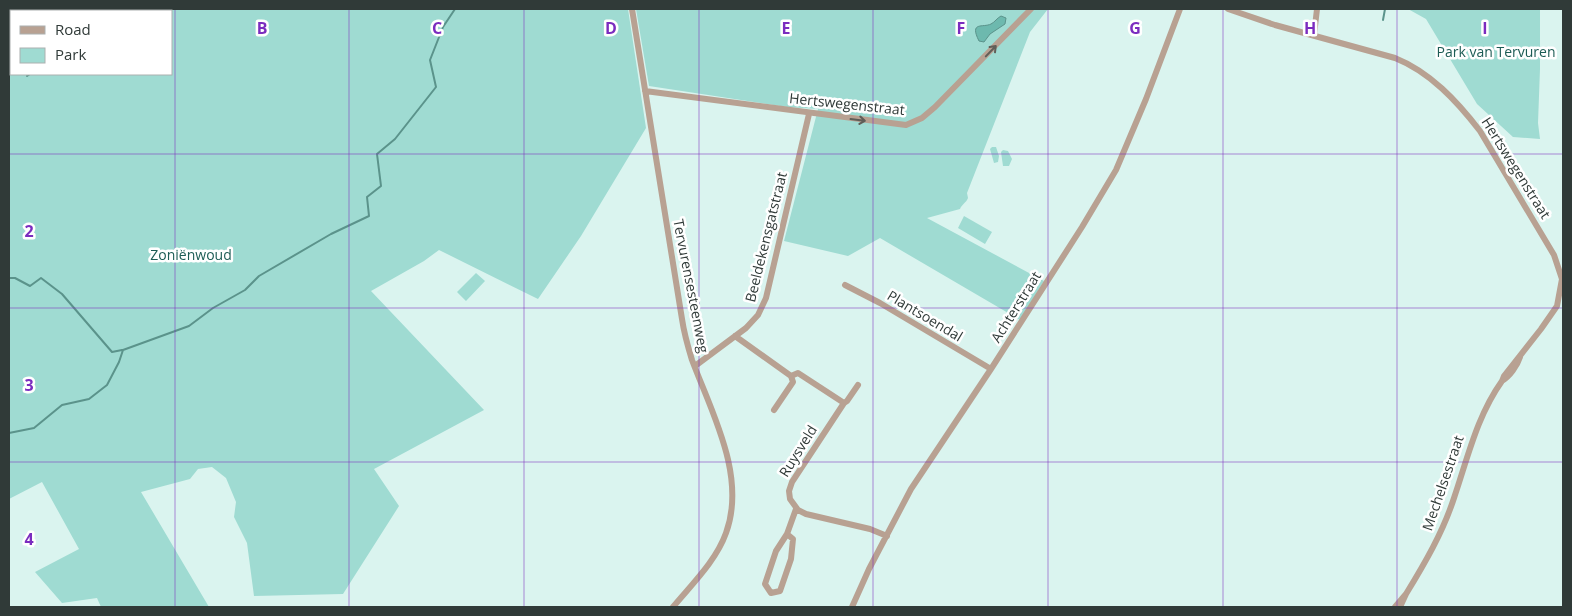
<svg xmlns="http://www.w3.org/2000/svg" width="1572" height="616" font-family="'Open Sans',sans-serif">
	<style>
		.green { fill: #9fdbd2; fill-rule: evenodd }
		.water { fill: #6db9ae; stroke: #5b938b }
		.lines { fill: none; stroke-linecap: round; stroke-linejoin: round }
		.stream { stroke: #5b938b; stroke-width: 2 }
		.minor { stroke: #b8a192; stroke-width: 6 }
		.oneway { stroke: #605e58 }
		.grid { fill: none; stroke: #7b2cbf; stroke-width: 1; stroke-opacity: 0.55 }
		.labels { text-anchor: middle; stroke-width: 5; stroke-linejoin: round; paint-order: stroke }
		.park-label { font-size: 14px; fill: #1d5c55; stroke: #fff }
		.street-label { font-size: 14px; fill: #303a38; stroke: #fff }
		.grid-label { font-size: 16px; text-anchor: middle; font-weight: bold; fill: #7b2cbf; stroke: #fff; stroke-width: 5; stroke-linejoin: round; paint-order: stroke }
	</style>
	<rect width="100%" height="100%" fill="#daf4ef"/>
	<path class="green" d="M9,9H628L646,128L581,236L538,299L439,250L424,261L371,291L484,410L374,469L399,506L343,594L254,596L247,543L234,517L236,502L226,478L212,467L198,469L190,479L141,492L209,607H101L97,598L62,603L35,572L79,549L42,482L9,499ZM11,11H171V74H11Z
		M636,9H1048L1030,32L967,193L968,198C966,203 962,204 960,209L927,218L1044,281L1020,320L880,238L848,256L784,241L818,109L787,107L649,86Z
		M1408,9H1540V69L1538,123L1540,139L1513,137L1477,104L1426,19Z
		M992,147H996L999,156L998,162L994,163L990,149Z
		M1003,150L1008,151L1012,159L1009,166H1003L1001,152Z
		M964,216L992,232L985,244L958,228Z
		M476,273L485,281L466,301L457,292Z"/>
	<path class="water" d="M1001,16L1006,18L1005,24L990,34L984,42L979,41C969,21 983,28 991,24C995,22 997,18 1001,16Z"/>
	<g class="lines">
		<path class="stream" d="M144,11L148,9
			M1383,20L1385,9
			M27,76L30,74
			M9,278H15L30,286L41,278L62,294L112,352L122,350
			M9,433L34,428L62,405L89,399L107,385L119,362L123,350L189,326L213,308L245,290L259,276L331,234L369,216L367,197L381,186L377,154L395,139L436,87L430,60L443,27L455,9"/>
		<path class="minor" d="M632,9L682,319C684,333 688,347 692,360C711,411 747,476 726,533C716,561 692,584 673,607
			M1228,9L1275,25L1395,58C1430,72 1457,101 1480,131L1554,255L1562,279L1557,306L1541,329L1504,376L1502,381C1510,376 1517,366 1520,357
			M1314,35L1317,9
			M645,91L906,125L922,118L935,107L1031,9
			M845,285L880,303L991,369
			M735,336L791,376L798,373L844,403L792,482L789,491L790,499L798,510L806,514L870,529L887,536
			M695,366L746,328L758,315L766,298L809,114
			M844,403L847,401L858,385
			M774,410L793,382L791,376
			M787,534L793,539L791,559L780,591L771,593L765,584L776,551L787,534L796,509
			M1406,594C1425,563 1443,532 1454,498C1468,457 1477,416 1502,381
			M852,607L869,569L911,489L991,369L1082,227L1116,170L1146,99L1180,9
			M1395,607L1406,594L1400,607"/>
	</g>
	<defs><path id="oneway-shaft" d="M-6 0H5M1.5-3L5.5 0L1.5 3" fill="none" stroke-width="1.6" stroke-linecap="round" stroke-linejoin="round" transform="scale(1.25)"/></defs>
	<g class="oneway">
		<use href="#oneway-shaft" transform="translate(991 51) rotate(-46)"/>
		<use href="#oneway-shaft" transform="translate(858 120) rotate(7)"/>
	</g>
	<path class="grid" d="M175,9V607M349,9V607M524,9V607M699,9V607M873,9V607M1048,9V607M1223,9V607M1397,9V607M9,154H1563M9,308H1563M9,462H1563"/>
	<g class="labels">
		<g class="park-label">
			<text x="1496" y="57">Park van Tervuren</text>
			<text x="191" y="260">Zoniënwoud</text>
		</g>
		<g class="street-label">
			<text transform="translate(847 104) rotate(6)" y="5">Hertswegenstraat</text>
			<text transform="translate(1516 168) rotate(58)" y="5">Hertswegenstraat</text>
			<text transform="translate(766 237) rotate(-76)" y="5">Beeldekensgatstraat</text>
			<text transform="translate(691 286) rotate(79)" y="5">Tervurensesteenweg</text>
			<text transform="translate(1016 307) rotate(-58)" y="5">Achterstraat</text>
			<text transform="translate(925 316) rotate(31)" y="5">Plantsoendal</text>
			<text transform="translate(798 451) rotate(-58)" y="5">Ruysveld</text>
			<text transform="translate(1443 483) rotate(-71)" y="5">Mechelsestraat</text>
		</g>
	</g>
	<g class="grid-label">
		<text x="262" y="34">B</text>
		<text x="437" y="34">C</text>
		<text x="611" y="34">D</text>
		<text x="786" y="34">E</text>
		<text x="961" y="34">F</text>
		<text x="1135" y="34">G</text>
		<text x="1310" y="34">H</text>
		<text x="1485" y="34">I</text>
		<text x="29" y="237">2</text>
		<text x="29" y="391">3</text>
		<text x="29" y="545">4</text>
	</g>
	<rect width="1572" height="616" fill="none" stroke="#303a38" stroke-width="20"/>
	<rect x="10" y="10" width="162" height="65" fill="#ffffff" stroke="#acb0af"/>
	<rect x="20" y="26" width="25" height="8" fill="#b8a192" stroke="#acb0af"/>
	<text x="55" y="35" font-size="15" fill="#303a38">Road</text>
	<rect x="20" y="48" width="25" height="15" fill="#9fdbd2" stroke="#acb0af"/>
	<text x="55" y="60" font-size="15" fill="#303a38">Park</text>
</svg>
